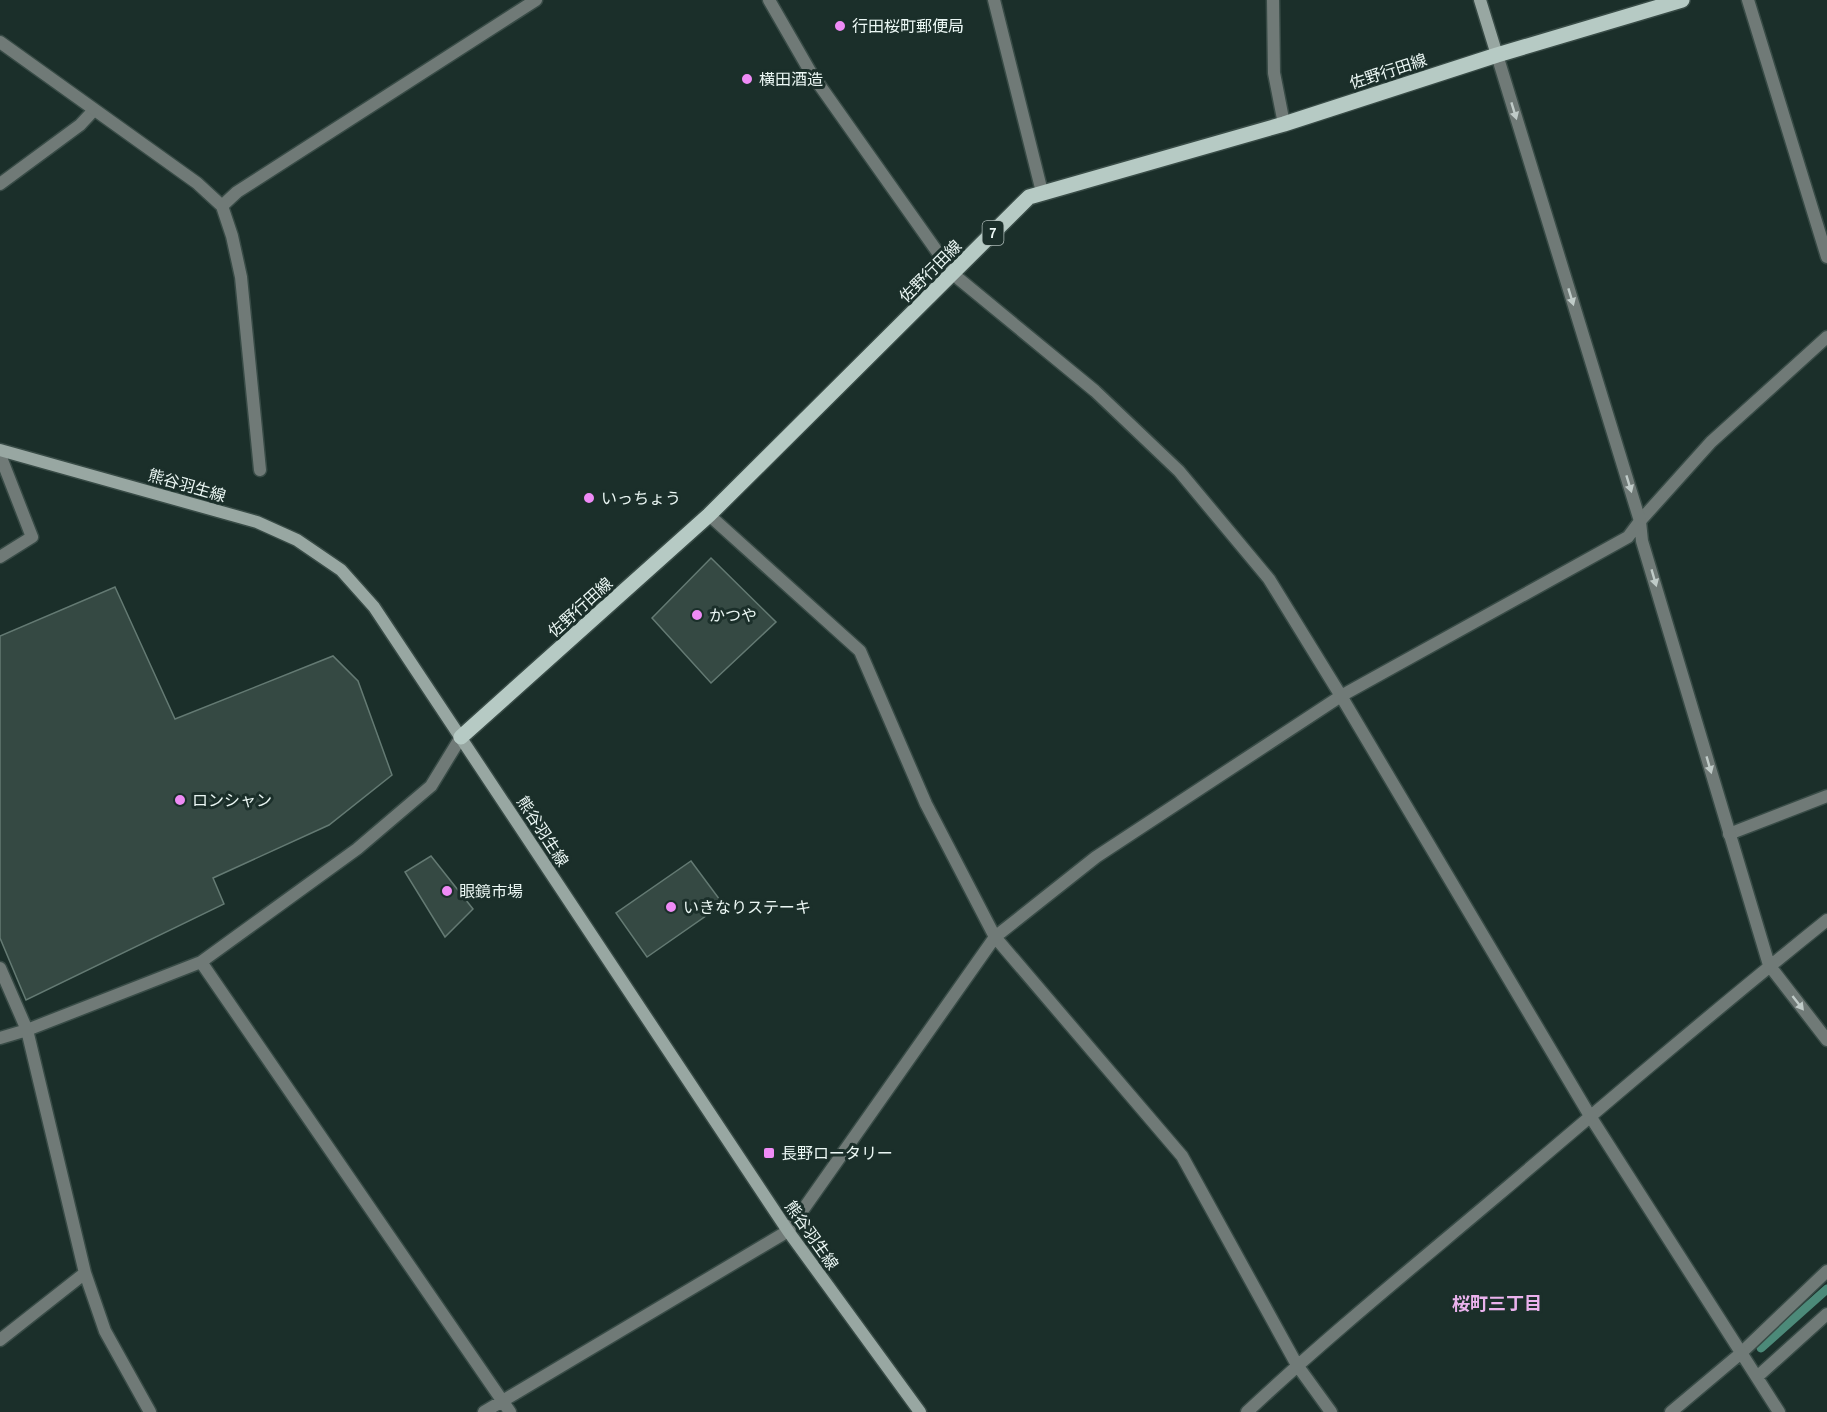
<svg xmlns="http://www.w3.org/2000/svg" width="1827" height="1412" font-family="'Archivo Narrow','Noto Sans JP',sans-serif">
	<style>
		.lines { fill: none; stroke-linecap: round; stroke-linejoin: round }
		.stream { stroke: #4c8a79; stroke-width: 9 }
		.building { fill: #354943; stroke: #647a73; stroke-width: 1.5 }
		.lane-casing { stroke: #384b46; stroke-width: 15 }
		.street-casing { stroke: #384b46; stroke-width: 15 }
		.secondary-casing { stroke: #384b46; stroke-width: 15 }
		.primary-casing { stroke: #384b46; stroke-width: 18 }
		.lane { stroke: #707a77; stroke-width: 12 }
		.street { stroke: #707a77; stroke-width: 12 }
		.secondary { stroke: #98a7a2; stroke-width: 12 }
		.primary { stroke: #b6cac4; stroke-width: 15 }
		.oneway { fill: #c0cbc8 }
		.poi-dot { fill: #ef8bf6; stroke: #1b2f2a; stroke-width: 2 }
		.labels { text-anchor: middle; stroke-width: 6; stroke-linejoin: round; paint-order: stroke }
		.shield { fill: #1b2f2a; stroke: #adbbb7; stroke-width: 1.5 }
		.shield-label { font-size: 15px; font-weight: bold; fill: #ebf7f4 }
		.poi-label { font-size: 16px; fill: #ebf7f4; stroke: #1b2f2a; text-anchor: start }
		.street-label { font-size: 16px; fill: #ebf7f4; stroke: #1b2f2a }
		.neighbourhood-label { font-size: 18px; font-weight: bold; fill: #eab2ed; stroke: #1b2f2a }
	</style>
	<rect width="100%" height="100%" fill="#1b2f2a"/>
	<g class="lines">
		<path class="stream" d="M1761,1348L1827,1289"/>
	</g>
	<path class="building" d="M711,558L776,622L711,683L652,618Z
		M115,587L175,719L333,656L358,681L392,775L329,825L213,878L224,904L26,1000L0,938V636Z
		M431,856L473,909L445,937L405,872Z
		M691,861L723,904L647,957L616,913Z"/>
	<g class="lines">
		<defs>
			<path id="lane" d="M0,184L80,125L94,110
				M0,455L32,537L0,557
				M1640,521L1711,442L1827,337
				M1729,834L1827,796
				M1740,1354L1827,1271"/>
			<path id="street" d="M769,0L811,73L953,274L1095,391L1179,471L1269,579L1341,696L1590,1116L1779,1412
				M994,0L1042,192
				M1273,0L1274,73L1284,124
				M1748,0L1827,257
				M0,42L197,183L222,206L232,236L241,277L260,470
				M1497,55L1640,521L1642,541L1769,965L1827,1040
				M222,206L237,192L536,0
				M709,515L860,651L926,804L995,937L1182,1156L1297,1365L1331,1412
				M201,962L510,1412
				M0,968L27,1030L85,1273L105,1331L150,1412
				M0,1038L27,1030L201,962L357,849L431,786L461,737
				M0,1340L85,1273
				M1757,1377L1827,1314
				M484,1412L788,1231L995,937L1096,857L1341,696L1628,537L1640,521
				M1247,1412C1327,1337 1413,1267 1497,1196C1606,1103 1715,1010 1827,920
				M1671,1412L1740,1354"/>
			<path id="secondary" d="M1480,0L1497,55
				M0,450L257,522L297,540L341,570L374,607L788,1231L920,1412"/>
			<path id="primary" d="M461,737L709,515L1029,197L1284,124L1497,55L1682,0"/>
		</defs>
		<use href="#lane" class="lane-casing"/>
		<use href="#street" class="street-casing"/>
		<use href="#secondary" class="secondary-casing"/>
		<use href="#primary" class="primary-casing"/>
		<use href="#lane" class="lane"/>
		<use href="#street" class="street"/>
		<use href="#secondary" class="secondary"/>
		<use href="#primary" class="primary"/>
	</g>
	<defs><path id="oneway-solid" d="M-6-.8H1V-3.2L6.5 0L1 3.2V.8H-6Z" transform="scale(1.5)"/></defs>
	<g class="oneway">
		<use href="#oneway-solid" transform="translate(1514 111) rotate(73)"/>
		<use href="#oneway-solid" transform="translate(1571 297) rotate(73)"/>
		<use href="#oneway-solid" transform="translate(1629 484) rotate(73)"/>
		<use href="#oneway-solid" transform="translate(1654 578) rotate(74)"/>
		<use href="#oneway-solid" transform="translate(1709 765) rotate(74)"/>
		<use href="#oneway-solid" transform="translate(1798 1003) rotate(52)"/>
	</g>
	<g class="poi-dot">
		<circle cx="840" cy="26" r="6"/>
		<circle cx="747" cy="79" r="6"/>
		<circle cx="589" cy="498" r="6"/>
		<circle cx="697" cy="615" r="6"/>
		<circle cx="180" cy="800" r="6"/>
		<circle cx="447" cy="891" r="6"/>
		<circle cx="671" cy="907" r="6"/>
		<rect x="763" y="1147" width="12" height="12" rx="3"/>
	</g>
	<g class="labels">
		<rect class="shield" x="982.5" y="221" width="21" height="24" rx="4.5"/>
		<g class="shield-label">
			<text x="993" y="238">7</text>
		</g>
		<g class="poi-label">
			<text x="852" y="32">行田桜町郵便局</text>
			<text x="759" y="85">横田酒造</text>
			<text x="601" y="504">いっちょう</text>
			<text x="709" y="621">かつや</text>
			<text x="192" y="806">ロンシャン</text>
			<text x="459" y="897">眼鏡市場</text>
			<text x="683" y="913">いきなりステーキ</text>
			<text x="781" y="1159">長野ロータリー</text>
		</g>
		<g class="street-label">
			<text transform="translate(1388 71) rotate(-18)" y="6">佐野行田線</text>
			<text transform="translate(930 271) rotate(-45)" y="6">佐野行田線</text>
			<text transform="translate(187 485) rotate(16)" y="6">熊谷羽生線</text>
			<text transform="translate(580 607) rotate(-42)" y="6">佐野行田線</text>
			<text transform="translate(543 831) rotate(57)" y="6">熊谷羽生線</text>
			<text transform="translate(812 1235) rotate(55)" y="6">熊谷羽生線</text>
		</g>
		<g class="neighbourhood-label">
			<text x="1497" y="1310">桜町三丁目</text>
		</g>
	</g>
</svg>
